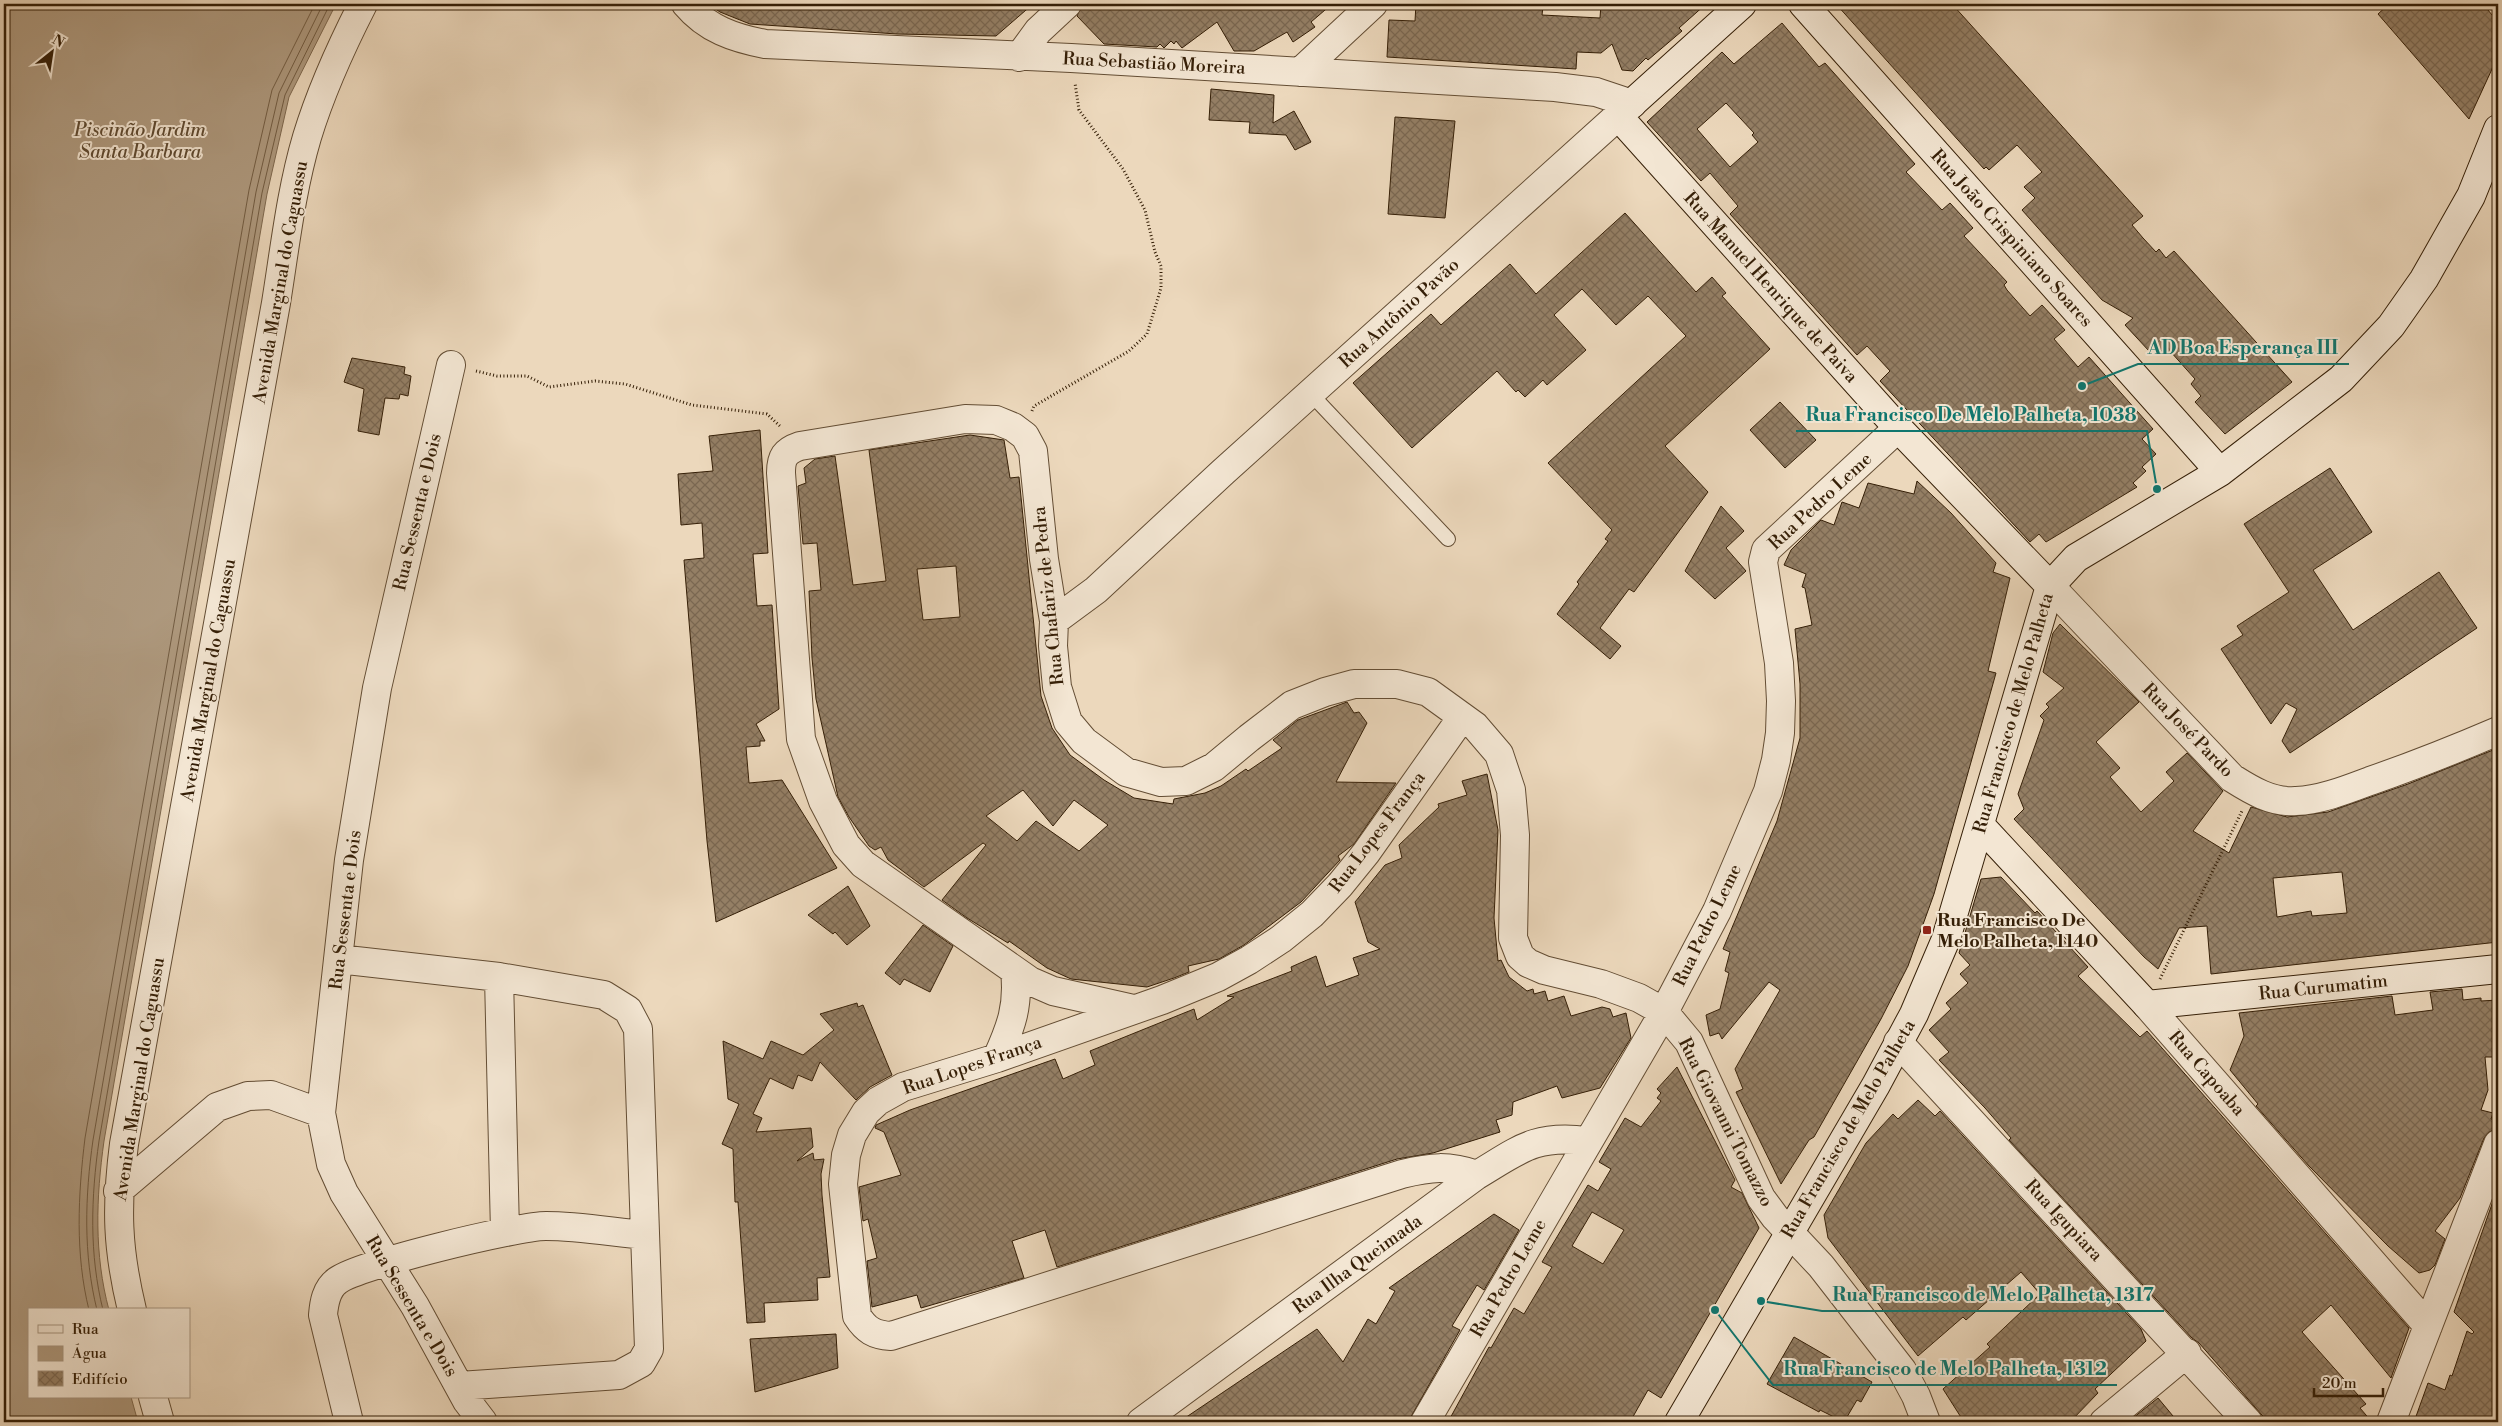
<svg xmlns="http://www.w3.org/2000/svg" width="2502" height="1426" font-family="'Libre Bodoni',serif">
	<style>
		.water { fill: #ae997e; stroke: #7e684e }
		.lines { fill: none; stroke-linecap: round; stroke-linejoin: round }
		.shore { stroke: #725c42; stroke-width: 1 }
		.building { fill: url(#building-cross-hatch); stroke: #351f07; fill-rule: evenodd }
		.lane-casing { stroke: #634d34; stroke-width: 16 }
		.street-casing { stroke: #634d34; stroke-width: 30 }
		.secondary-casing { stroke: #351f07; stroke-width: 30 }
		.path { stroke: #351f07; stroke-width: 3; stroke-dasharray: 1 2.5; stroke-linecap: butt }
		.lane { stroke: #f3e6d3; stroke-width: 14 }
		.street { stroke: #f3e6d3; stroke-width: 28 }
		.secondary { stroke: #f3e6d3; stroke-width: 28 }
		.poi-dot { fill: #8f2418; stroke: #f3e6d3; stroke-width: 2 }
		.labels { text-anchor: middle; stroke-width: 4; stroke-linejoin: round; paint-order: stroke }
		.street-label { font-size: 18px; fill: #351f07; stroke: #f3e6d3 }
		.poi-label { font-size: 18px; font-weight: bold; fill: #351f07; stroke: #f3e6d3; text-anchor: start }
		.water-label { font-size: 19px; font-style: italic; fill: #5f4a31; stroke: #f3e6d3 }
		.leader { fill: none; stroke: #0f766e; stroke-width: 2 }
		.callout-dot { fill: #0f766e; stroke: #f3e6d3; stroke-width: 2 }
		.callout-label { font-size: 19px; text-anchor: middle; font-weight: bold; fill: #0f766e; stroke: #f3e6d3; stroke-width: 4; stroke-linejoin: round; paint-order: stroke }
	</style>
	<defs>
		<pattern id="building-cross-hatch" width="8" height="8" patternUnits="userSpaceOnUse" patternTransform="scale(1.25)"><rect width="8" height="8" fill="#947f65"/><path d="M0 0l8 8M0 8l8-8" fill="none" stroke="#7a6751"/></pattern>
	</defs>
	<rect width="100%" height="100%" fill="#ecd8bc"/>
	<filter id="stains"><feTurbulence type="fractalNoise" baseFrequency=".004" numOctaves="4"/><feColorMatrix values="0 0 0 0 .2 0 0 0 0 .09 0 0 0 0 .02 0 0 0 .5 -.17"/></filter>
	<radialGradient id="worn" r=".72"><stop offset=".6" stop-color="#630" stop-opacity="0"/><stop offset="1" stop-color="#630" stop-opacity=".3"/></radialGradient>
	<path class="water" d="M4,4H336L289,97L267,194L104,1141C96,1198 94,1254 109,1310H29V1397H131L138,1422H4Z"/>
	<g class="lines">
		<path class="shore" d="M89,1310C75,1254 78,1195 85,1138L249,190L272,90L315,4
			M97,1310C83,1254 85,1196 93,1140L256,192L279,93L323,4
			M103,1310C89,1254 91,1197 99,1141L262,193L285,95L330,4"/>
	</g>
	<path class="building" d="M708,4H1033L996,36L897,34L750,24L720,12Z
		M1082,4H1332L1311,22L1315,27L1293,42L1287,32L1254,51H1234L1217,22L1182,48L1176,41L1174,44L1171,41L1164,48L1160,44L1157,47L1104,44L1077,16Z
		M1416,4H1472V7L1514,9V5L1543,7L1542,15L1600,18L1601,4H1706L1679,28L1682,31L1648,60L1646,58L1633,71L1622,70L1612,44L1601,53L1577,52L1576,69L1387,57L1389,20L1415,21Z
		M1836,4H1952L2143,216L2132,225L2143,238L2156,252L2159,249L2166,258L2174,251L2292,382L2225,434L2195,402L2201,396L2191,384L2195,379L2170,351L2165,355L2156,345L2149,351L2125,325L2133,318L2102,300L2022,210L2035,198L2024,187L2042,172L2017,145L1989,170L1986,167L1984,169Z
		M2389,4H2483L2497,21L2498,56L2469,119L2378,14Z
		M1782,23L1819,67L1825,63L1915,164L1906,172L1942,210L1950,203L1973,228L1964,236L2007,282L2004,285L2007,290L2030,316L2042,305L2065,330L2054,339L2078,367L2089,357L2153,429L2142,439L2156,454L2142,467L2146,471L2133,483L2137,487L2046,542L2039,534L2030,542L1880,381L1890,371L1867,346L1857,355L1730,214L1738,206L1710,173L1701,181L1647,122L1722,52L1734,64ZM1726,103L1754,133L1752,135L1758,142L1730,167L1697,129Z
		M1211,89L1274,95L1273,123L1294,111L1311,142L1295,150L1286,135L1249,133L1250,122L1209,120Z
		M1395,117L1455,121L1445,218L1388,214Z
		M1625,213L1696,292L1712,277L1726,293L1722,296L1770,349L1665,446L1708,492L1634,592L1629,589L1600,628L1621,646L1610,659L1557,614L1579,584L1577,582L1608,541L1605,539L1612,530L1548,463L1686,336L1648,296L1616,325L1582,289L1554,315L1586,350L1547,385L1543,380L1525,397L1518,390L1516,392L1497,371L1412,448L1353,383L1431,314L1441,325L1510,264L1536,294Z
		M352,358L405,367L404,374L411,376L408,396L400,394L399,399L385,398L379,435L358,431L364,389L344,382Z
		M1780,402L1816,440L1785,468L1750,430Z
		M760,430L768,553L753,554L757,606L772,605L779,709L756,724L765,741H760V746L746,747L749,783L782,780L837,868L716,922L707,841L684,560L704,558L702,523L681,525L678,474L713,471L709,436Z
		M970,435L1004,440L1010,478L1019,477L1041,696L1052,728L1070,755L1104,780L1134,798L1173,804L1174,799L1205,793L1221,786L1246,769L1248,771L1282,748L1273,740L1298,720L1347,702L1354,713L1359,712L1367,723L1336,782L1396,783L1354,844L1338,856L1340,860L1301,902L1244,945L1219,959L1188,966L1189,972L1174,978L1147,987L1071,979L1047,968L1009,941L1008,943L967,918L942,900L986,845L983,843L924,887L888,860L881,847L875,850L869,846L849,817L838,797L816,699L812,658L809,591L821,590L817,543L803,544L798,486L806,483L804,468L815,459L835,456L853,585L886,581L869,450ZM956,566L960,617L923,620L917,569ZM1023,790L1053,826L1074,800L1108,825L1079,851L1036,821L1017,841L986,816Z
		M2330,468L2372,532L2313,570L2353,630L2439,572L2477,628L2290,753L2282,741L2297,709L2286,703L2271,724L2221,649L2243,635L2237,626L2289,592L2244,524Z
		M1917,481L1951,513L1996,563L1993,572L2010,578L1988,671L1996,673L1934,894L1908,966L1881,1019L1814,1137L1809,1140L1781,1184L1736,1092L1743,1089L1735,1069L1780,990L1769,982L1722,1039L1719,1033L1710,1036L1706,1015L1720,1009L1729,973L1725,971L1730,952L1723,949L1777,821L1800,738V684L1795,629L1812,625L1805,588L1802,587L1806,574L1784,565L1791,550L1821,520L1834,525L1842,502L1859,508L1868,483L1914,494Z
		M1721,506L1744,531L1726,548L1746,571L1715,599L1685,571Z
		M2060,624L2139,702L2096,742L2120,768L2110,777L2141,812L2174,781L2166,772L2187,753L2223,791L2193,831L2229,853L2251,807L2287,817L2328,812L2408,784L2498,748V942L2211,974L2207,926L2179,928L2158,969L2144,957L2014,819L2024,809L2018,794L2044,720L2040,716L2049,707L2046,704L2064,688L2043,672L2053,633ZM2342,872L2347,913L2312,916L2311,911L2277,917L2273,878Z
		M1487,774L1498,830L1494,918L1498,961L1501,960L1509,977L1527,991L1533,989L1534,994L1545,991L1548,1001L1564,996L1571,1016L1602,1007L1610,1009L1613,1017L1626,1013L1631,1038L1600,1088L1562,1098L1557,1086L1513,1102L1512,1115L1496,1120L1500,1132L1433,1153L1397,1159L1057,1267L1045,1230L1012,1241L1024,1278L921,1308L917,1295L872,1307L867,1261L877,1258L868,1219L863,1221L859,1187L901,1175L884,1132L875,1128L876,1125L910,1110L1055,1059L1063,1079L1095,1065L1090,1051L1194,1009L1197,1020L1234,997L1227,996L1292,971L1291,967L1316,956L1326,987L1359,975L1353,958L1380,949L1368,942L1355,902L1385,865L1402,858L1399,845L1439,807L1438,804L1467,795L1462,781Z
		M2001,877L2035,913L2037,911L2088,967L2078,976L2140,1037L2147,1031L2409,1328L2391,1378L2331,1305L2302,1332L2366,1404L2360,1408L2372,1422H2268L2199,1343L2192,1338L2009,1140L2011,1138L1985,1108L1939,1060L1949,1052L1929,1030L1951,1009L1946,1003L1968,983L1960,974L1970,965L1959,953L1981,879Z
		M848,886L870,926L847,945L835,932L833,934L808,915Z
		M923,925L953,946L930,992L904,979L900,985L885,973Z
		M2462,989L2463,1000L2481,998V1001L2498,1000V1057H2485L2488,1090L2481,1110L2493,1113L2491,1119L2498,1120V1129L2489,1132L2484,1138L2460,1198L2435,1231L2445,1239L2435,1265L2430,1270L2419,1273L2388,1246L2309,1166L2256,1106L2258,1104L2230,1070L2244,1036L2239,1013L2392,996L2395,1015L2433,1010L2430,992Z
		M857,1003L858,1007L863,1005L892,1075L870,1087L856,1100L820,1062L812,1081L798,1075L793,1089L770,1078L753,1114L762,1118L756,1132L811,1128L813,1147L797,1161L813,1153L814,1160L824,1159L821,1174L822,1195L830,1277L817,1278L818,1300L764,1303L765,1322L747,1323L738,1202H735L733,1149L722,1144L739,1104L728,1099L723,1041L763,1059L771,1041L803,1055L834,1030L820,1014Z
		M1677,1067L1735,1180L1731,1187L1742,1193L1759,1228L1661,1398L1648,1390L1630,1422H1558L1550,1417L1547,1422H1448L1489,1347L1491,1348L1514,1308L1524,1314L1552,1267L1542,1262L1588,1185L1598,1191L1611,1169L1599,1162L1625,1118L1641,1127L1661,1101L1657,1098L1661,1093L1657,1089ZM1592,1212L1624,1230L1603,1264L1572,1246Z
		M1918,1100L1935,1116L1940,1111L2141,1329L2146,1341L2095,1389L2098,1393L2070,1422H1964L1943,1389L1990,1347L1987,1344L2040,1294L2021,1272L1966,1320L1963,1317L1918,1356L1828,1238L1824,1215L1866,1143L1893,1114L1898,1119Z
		M2498,1187V1422H2414L2428,1383L2445,1390L2450,1375L2452,1376L2467,1331L2472,1334L2474,1332L2454,1312Z
		M1494,1214L1519,1230L1484,1290L1477,1285L1452,1326L1460,1330L1408,1422H1179L1317,1329L1343,1362L1368,1319L1376,1324L1395,1291L1389,1288Z
		M836,1334L838,1368L755,1392L750,1339Z
		M1794,1337L1872,1382L1861,1402L1857,1400L1844,1422L1820,1410L1819,1412L1767,1384Z
		M2158,1398L2178,1422H2128Z"/>
	<g class="lines">
		<defs>
			<path id="lane" d="M1310,393L1448,539"/>
			<path id="street" d="M686,4C707,29 734,38 765,44L1071,58L1555,87L1596,92L1632,104
				M1019,57L1038,31L1067,4
				M1300,72L1373,4
				M451,365L377,688L349,860L321,1113L331,1164L344,1193L415,1306L467,1401L483,1422
				M2050,586L2232,778C2251,790 2272,803 2296,801C2321,800 2346,790 2370,781C2413,766 2456,749 2498,731
				M1054,621L1096,590L1223,472L1618,116
				M1462,717L1366,853L1340,885L1312,914L1281,939L1249,960L1218,977L1162,1000L997,1058L903,1087L878,1101L866,1112L852,1135L846,1155L843,1184L857,1316C866,1330 874,1335 891,1336L1402,1174C1431,1167 1448,1165 1477,1175
				M338,959L499,977L505,1232
				M2147,1005L2428,1326
				M1133,1009L1053,991L1030,981L863,864L846,845L823,801L801,739L781,473C781,457 785,451 800,446L965,419L996,420L1013,427L1025,436L1033,451L1044,559L1054,621L1053,646L1057,687L1068,722L1084,741L1126,772L1161,782L1186,781L1214,767L1249,738L1292,705L1325,692L1354,684H1397L1428,692L1475,726L1499,754L1511,790L1515,835L1513,938L1520,956L1528,963L1544,970L1601,984L1639,998L1664,1012L1689,1042L1761,1198L1775,1217L1821,1266L1902,1370L1916,1396L1926,1422
				M1898,1042L2248,1422
				M997,1058C1011,1027 1019,1006 1015,971
				M118,1191L217,1107L248,1096L271,1095L321,1113
				M132,1310C117,1248 116,1207 124,1144L276,303C285,247 291,191 307,137C321,91 341,47 363,4
				M459,1386L619,1375L641,1363L649,1349L638,1029L628,1010L604,995L499,977
				M153,1397L160,1422
				M349,1422L323,1315C324,1303 326,1289 337,1281C356,1265 518,1226 546,1226C578,1226 612,1232 645,1235
				M1141,1422L1477,1175C1519,1150 1535,1134 1587,1141
				M1425,1422L1664,1012L1717,911L1768,791L1776,760L1780,733L1781,701L1779,663L1763,562L1766,550L1898,428
				M2104,1422L2187,1353
				M2391,1422L2498,1144"/>
			<path id="secondary" d="M1742,4L1618,116L1898,428L2050,586
				M1803,4L2220,472
				M1980,825L2147,1005L2498,969
				M1679,1422L1876,1085L1914,1014L1946,939L2050,586L2076,558L2220,472L2341,379L2391,326L2424,279L2471,196L2498,129"/>
		</defs>
		<use href="#lane" class="lane-casing"/>
		<use href="#street" class="street-casing"/>
		<use href="#secondary" class="secondary-casing"/>
		<path class="path" d="M476,371L497,376H527L549,387L595,381L625,384L692,405L767,414L781,427
			M1032,411L1034,406L1129,351L1147,334L1161,288V266L1155,252L1145,210L1123,169L1079,110L1075,83
			M2160,979L2242,811"/>
		<use href="#lane" class="lane"/>
		<use href="#street" class="street"/>
		<use href="#secondary" class="secondary"/>
	</g>
	<rect class="poi-dot" x="1922" y="925" width="10" height="10" rx="2.5"/>
	<g class="labels">
		<g class="street-label">
			<text transform="translate(1154 63) rotate(3)" y="6">Rua Sebastião Moreira</text>
			<text transform="translate(2012 238) rotate(48)" y="6">Rua João Crispiniano Soares</text>
			<text transform="translate(280 282) rotate(-80)" y="6">Avenida Marginal do Caguassu</text>
			<text transform="translate(1771 287) rotate(48)" y="6">Rua Manuel Henrique de Paiva</text>
			<text transform="translate(1399 313) rotate(-42)" y="6">Rua Antônio Pavão</text>
			<text transform="translate(1820 501) rotate(-43)" y="6">Rua Pedro Leme</text>
			<text transform="translate(417 512) rotate(-77)" y="6">Rua Sessenta e Dois</text>
			<text transform="translate(1048 596) rotate(-96)" y="6">Rua Chafariz de Pedra</text>
			<text transform="translate(208 680) rotate(-80)" y="6">Avenida Marginal do Caguassu</text>
			<text transform="translate(2013 713) rotate(-74)" y="6">Rua Francisco de Melo Palheta</text>
			<text transform="translate(2188 730) rotate(46)" y="6">Rua José Pardo</text>
			<text transform="translate(1377 832) rotate(-53)" y="6">Rua Lopes França</text>
			<text transform="translate(345 910) rotate(-83)" y="6">Rua Sessenta e Dois</text>
			<text transform="translate(1707 925) rotate(-64)" y="6">Rua Pedro Leme</text>
			<text transform="translate(2323 987) rotate(-6)" y="6">Rua Curumatim</text>
			<text transform="translate(972 1065) rotate(-19)" y="6">Rua Lopes França</text>
			<text transform="translate(2207 1073) rotate(49)" y="6">Rua Capoaba</text>
			<text transform="translate(139 1079) rotate(-81)" y="6">Avenida Marginal do Caguassu</text>
			<text transform="translate(1726 1122) rotate(63)" y="6">Rua Giovanni Tomazzo</text>
			<text transform="translate(1848 1129) rotate(-60)" y="6">Rua Francisco de Melo Palheta</text>
			<text transform="translate(2064 1220) rotate(47)" y="6">Rua Igupiara</text>
			<text transform="translate(1357 1264) rotate(-36)" y="6">Rua Ilha Queimada</text>
			<text transform="translate(1508 1278) rotate(-60)" y="6">Rua Pedro Leme</text>
			<text transform="translate(412 1306) rotate(59)" y="6">Rua Sessenta e Dois</text>
		</g>
		<g class="poi-label">
			<text x="1937" y="926">Rua Francisco De<tspan x="1937" dy="21">Melo Palheta, 1140</tspan></text>
		</g>
		<g class="water-label">
			<text x="140" y="136">Piscinão Jardim<tspan x="140" dy="22">Santa Barbara</tspan></text>
		</g>
	</g>
	<path class="leader" d="M2082 386L2138 364H2349M2157 489L2147 431H1796M1761 1301L1822 1311H2164M1715 1310L1773 1385H2117"/>
	<g class="callout-dot">
		<circle cx="2082" cy="386" r="5"/>
		<circle cx="2157" cy="489" r="5"/>
		<circle cx="1761" cy="1301" r="5"/>
		<circle cx="1715" cy="1310" r="5"/>
	</g>
	<g class="callout-label">
		<text x="2243" y="354">AD Boa Esperança III</text>
		<text x="1971" y="421">Rua Francisco De Melo Palheta, 1038</text>
		<text x="1993" y="1301">Rua Francisco de Melo Palheta, 1317</text>
		<text x="1945" y="1375">Rua Francisco de Melo Palheta, 1312</text>
	</g>
	<rect width="2502" height="1426" fill="none" stroke="#ecd8bc" stroke-width="20"/>
	<rect x="5" y="5" width="2492" height="1416" fill="none" stroke="#351f07" stroke-width="2.5"/>
	<rect x="10" y="10" width="2482" height="1406" fill="none" stroke="#351f07"/>
	<rect x="28" y="1308" width="162" height="90" fill="#f3e6d3" stroke="#a79681"/>
	<rect x="38" y="1325" width="25" height="8" fill="#f3e6d3" stroke="#a79681"/>
	<text x="72" y="1334" font-size="15" fill="#351f07">Rua</text>
	<rect x="38" y="1346" width="25" height="15" fill="#ae997e" stroke="#a79681"/>
	<text x="72" y="1358" font-size="15" fill="#351f07">Água</text>
	<rect x="38" y="1371" width="25" height="15" fill="url(#building-cross-hatch)" stroke="#a79681"/>
	<text x="72" y="1384" font-size="15" fill="#351f07">Edifício</text>
	<g transform="translate(52 52) rotate(30)" stroke="#f3e6d3" stroke-width="4" paint-order="stroke">
	<path d="M0-4L9 19L0 12L-9 19Z" fill="#351f07"/>
	<text y="-8" font-size="14" font-weight="bold" text-anchor="middle" fill="#351f07">N</text>
	</g>
	<path d="M2314 1388v8h69v-8" fill="none" stroke="#351f07" stroke-width="2.5"/>
	<text x="2322" y="1388" font-size="15" fill="#351f07" stroke="#f3e6d3" stroke-width="4" paint-order="stroke">20 m</text>
	<rect width="100%" height="100%" filter="url(#stains)"/>
	<rect width="100%" height="100%" fill="url(#worn)"/>
</svg>
